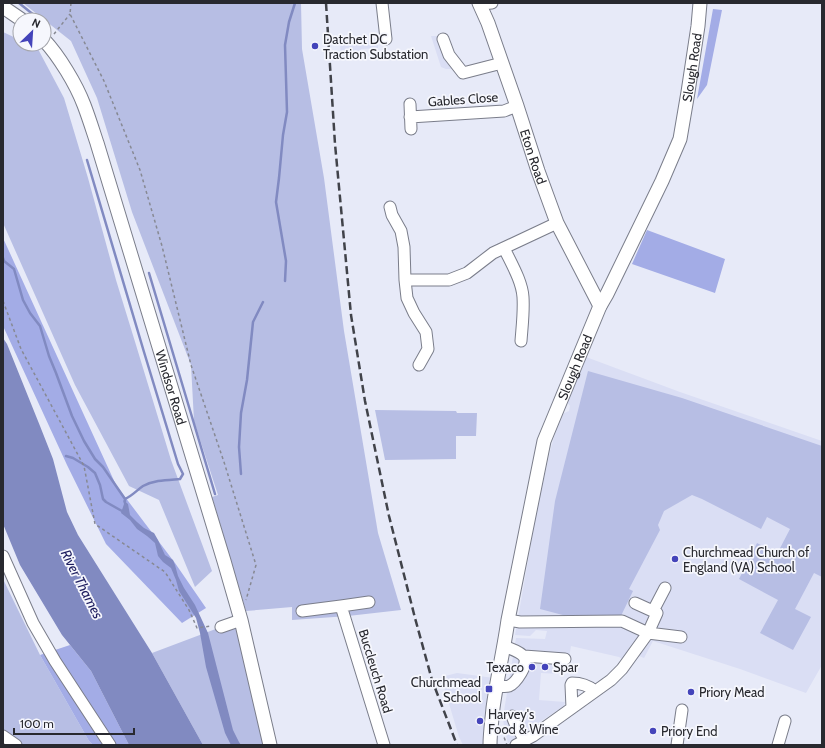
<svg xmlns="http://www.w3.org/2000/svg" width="825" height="748" font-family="Cabin,sans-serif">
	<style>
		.built { fill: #dadef4 }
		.green { fill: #b7bee4 }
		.forest { fill: #a3ace6 }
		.water { fill: #818ac1 }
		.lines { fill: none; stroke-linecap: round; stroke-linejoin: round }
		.stream { stroke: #818ac1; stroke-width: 2.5 }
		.minor-casing { stroke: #7a7d8a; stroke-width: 13 }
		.major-casing { stroke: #7a7d8a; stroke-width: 15 }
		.path { stroke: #878993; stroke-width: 1.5; stroke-dasharray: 3 3; stroke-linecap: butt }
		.minor { stroke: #fff; stroke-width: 11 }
		.major { stroke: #fff; stroke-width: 13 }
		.rail { stroke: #41434a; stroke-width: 2.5; stroke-dasharray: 8 4; stroke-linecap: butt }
		.poi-dot { fill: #4444ba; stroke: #f6f7fd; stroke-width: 1.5 }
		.labels { text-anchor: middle; stroke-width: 3.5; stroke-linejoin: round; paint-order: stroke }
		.poi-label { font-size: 13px; fill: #28292f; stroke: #f6f7fd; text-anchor: start }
		.street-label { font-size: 13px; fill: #28292f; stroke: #f6f7fd }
		.water-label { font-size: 14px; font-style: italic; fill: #1e1e5f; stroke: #f6f7fd }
	</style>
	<rect width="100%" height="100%" fill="#e7eaf8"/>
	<path class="built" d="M431,36H448L457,61V69H446L441,67Z
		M378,41V48L361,49L357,57H353L350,55L341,56L340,43Z
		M586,357L680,392L822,441V665L806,693L740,669L653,641L644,658L630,652L625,661L619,657L571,646L567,670L562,674L541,673L539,700L565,702L564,706L508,743L504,728L503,717L516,638L545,639L547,631L536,630L530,636L515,635L536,515L550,451L558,424L562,414L569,411L570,406L567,402Z
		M457,673L494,678L484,745H463L459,737L441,677Z"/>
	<path class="green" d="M23,3H301L302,49L324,178L344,331L378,533L401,610L348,616L292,620V607L246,611L212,497L218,495L194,421L191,365L132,212L97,98L71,41Z
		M3,32L20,40V44H28L38,49L64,98L88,178L116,280L136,345L171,460L212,571L195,587L159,500L129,486L75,385L3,223Z
		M588,371L682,398L822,446V577L814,573L795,609L811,617L793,650L760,633L778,600L739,579L757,543L777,554L790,529L767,517L761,529L702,499L692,495L664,511L658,525L660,530L629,589L633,591L620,618H574L540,609L555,501Z
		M375,410L456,411L457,413H477L476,436H456V459L385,460Z
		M3,579L40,655L89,741L93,745H18L3,735Z
		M241,620L272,745H203L152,653L221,627Z"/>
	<path class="forest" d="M713,9L722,10L707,85L697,99Z
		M647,230L725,259L715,293L632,264Z
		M3,238L116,485L175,563L206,608L182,623L106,544L67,465L3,326Z
		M70,645L91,671L129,745H93L89,741L40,655Z"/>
	<path class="water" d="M3,338L7,344L40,426L53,459L67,512L78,535L152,653L203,745H129L91,671L62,635L20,565L3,524Z
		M123,500L128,504L130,515L137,522L144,528L154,533L158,540L165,555L173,560L175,565L178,576L184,588L195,605L208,633L233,730L239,742L241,745H231L225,733L206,667L200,633L196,618L179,591L176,580L171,568L163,562L158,556L155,543L147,536L137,529L130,520L121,513L124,504Z"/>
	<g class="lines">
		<path class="stream" d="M19,3L40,20
			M44,24L49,29
			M87,160L144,352L178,464L183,474L180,479C167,480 154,480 143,486C137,490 132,496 125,499
			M3,258L4,261L14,269L23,300L30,313L40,326L49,356L56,373L72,416L84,441L95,459L103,467L125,499V502
			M149,273L215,494
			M285,281L286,261L276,202L279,178L283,135L287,112L285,45L289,22L295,3
			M66,456L73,458L88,467L95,473L100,485L103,499L106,502L122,511
			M241,474L239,447L241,413L247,380L253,322L263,302"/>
		<defs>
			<path id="minor" d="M382,3L386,39
				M480,4L492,3
				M443,39L449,55L463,73L502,63
				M410,104L411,129
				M410,117L504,111L517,106
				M390,207L392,215L401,231L404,247L405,280L407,298L414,313L426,332L428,349L419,365
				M504,248C511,263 522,281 523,297C524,312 522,327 521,341
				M405,280H449L467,273L493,253L557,223
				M3,556L33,623L55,661L110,745
				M341,606L384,745
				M302,611L341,606L369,602
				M653,611L665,588
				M508,620L520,622L622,621L648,633L657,613L635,603
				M221,627L241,620
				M524,656L565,659
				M496,686C500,686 505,687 509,686C516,683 529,664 524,657C520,651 510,649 504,646
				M572,708L571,685L572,683C581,683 589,686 595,691
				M512,716L516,726L525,740
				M3,736L16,745
				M516,745L533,736L611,680L622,669L648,633L681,637
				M677,745L682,710
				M778,745L785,721"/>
			<g id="major">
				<path id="s1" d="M479,3L488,23L517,106L538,171L557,223L600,306"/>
				<path d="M3,7L22,20"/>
				<path id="s2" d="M44,40C59,56 76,84 84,105C89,118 93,131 97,143L224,561L241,620L270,745"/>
				<path id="s3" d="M490,745C490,733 492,720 493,708C497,678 504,649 508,620L544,441L600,306L607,294L662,181L680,139L688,92L698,26L700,3"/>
			</g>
		</defs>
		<use href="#minor" class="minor-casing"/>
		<use href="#major" class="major-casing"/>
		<path class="path" d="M71,3L70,14L104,81L140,170L162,246L191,365L224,462L256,565L246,600
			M54,34L70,14
			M3,301L21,349L84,466L95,524L165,572L189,610L197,628L211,626
			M502,732L507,745"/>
		<use href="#minor" class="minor"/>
		<use href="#major" class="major"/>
		<path class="rail" d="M326,3L335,144L351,315L365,401L389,516L415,618L432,680L457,745"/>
	</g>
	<g class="poi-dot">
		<circle cx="315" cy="46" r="4"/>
		<circle cx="675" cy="559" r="4"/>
		<circle cx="532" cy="667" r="4"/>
		<circle cx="545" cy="667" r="4"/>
		<rect x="485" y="685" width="8" height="8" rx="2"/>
		<circle cx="691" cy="692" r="4"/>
		<circle cx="480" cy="721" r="4"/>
		<circle cx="653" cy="731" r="4"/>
	</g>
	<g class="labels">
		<g class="poi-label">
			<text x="323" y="44">Datchet DC<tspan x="323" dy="15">Traction Substation</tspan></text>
			<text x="683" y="557">Churchmead Church of<tspan x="683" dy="15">England (VA) School</tspan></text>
			<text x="524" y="672" text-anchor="end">Texaco</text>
			<text x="553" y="672">Spar</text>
			<text x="481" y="687" text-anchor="end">Churchmead<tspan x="481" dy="15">School</tspan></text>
			<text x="699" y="697">Priory Mead</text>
			<text x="488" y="719">Harvey's<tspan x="488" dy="15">Food &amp; Wine</tspan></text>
			<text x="661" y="736">Priory End</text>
		</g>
		<g class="street-label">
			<text dy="5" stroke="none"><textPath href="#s3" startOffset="713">Slough Road</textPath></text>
			<text transform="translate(463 99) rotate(-4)" y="5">Gables Close</text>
			<text dy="5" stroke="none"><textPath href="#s1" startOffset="163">Eton Road</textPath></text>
			<text dy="5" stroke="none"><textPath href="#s3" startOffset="389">Slough Road</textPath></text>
			<text dy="5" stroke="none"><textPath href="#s2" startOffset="372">Windsor Road</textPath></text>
			<text transform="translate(376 671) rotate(73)" y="5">Buccleuch Road</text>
		</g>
		<g class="water-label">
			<text transform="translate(82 584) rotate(63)" y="5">River Thames</text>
		</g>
	</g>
	<rect width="825" height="748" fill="none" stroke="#28292f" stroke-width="8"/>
	<g transform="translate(32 32) rotate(25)"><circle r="19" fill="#f6f7fd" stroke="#a4a5ab"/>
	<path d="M0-3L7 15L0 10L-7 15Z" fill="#4444ba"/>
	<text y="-6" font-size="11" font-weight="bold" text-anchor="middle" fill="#28292f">N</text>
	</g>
	<path d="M14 728v6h120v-6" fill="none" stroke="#28292f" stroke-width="2"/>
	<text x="20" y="728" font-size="12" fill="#28292f" stroke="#f6f7fd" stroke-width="3" paint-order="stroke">100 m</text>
</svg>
